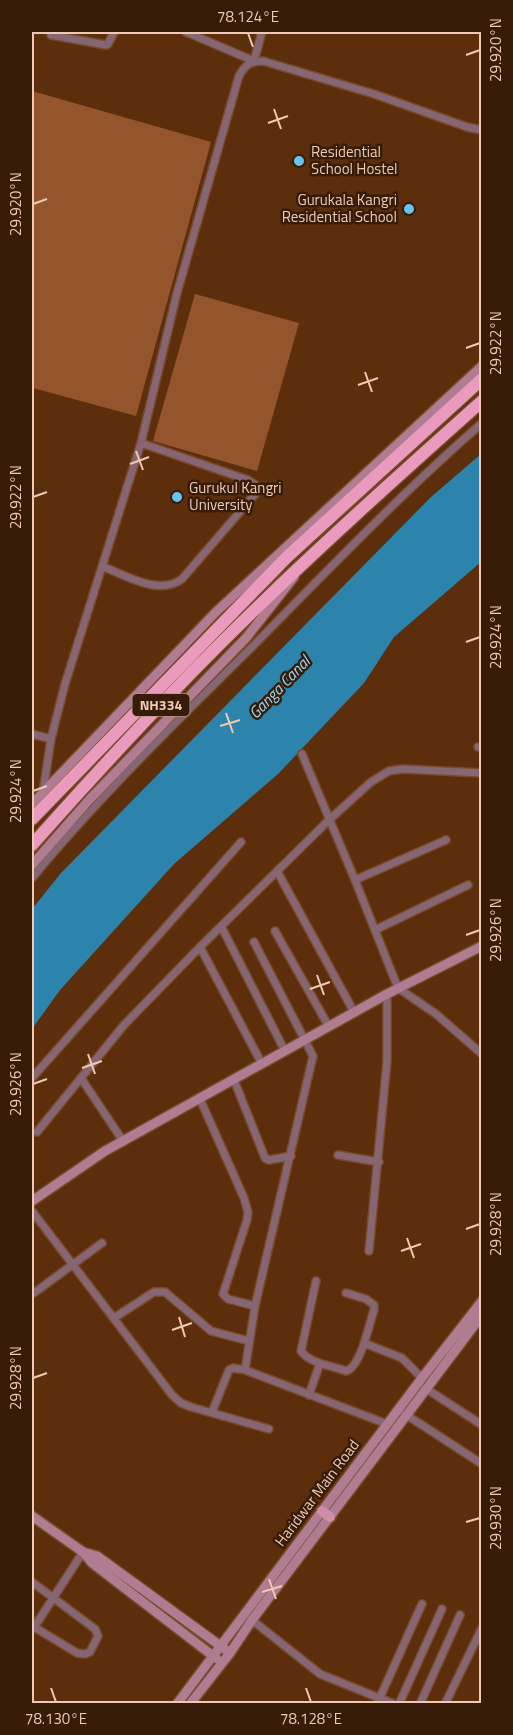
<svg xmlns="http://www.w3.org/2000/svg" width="513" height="1735" font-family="'Titillium Web',sans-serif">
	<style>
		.green { fill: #94552c }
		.water { fill: #2c84ac }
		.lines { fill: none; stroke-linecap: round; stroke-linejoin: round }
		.street-casing { stroke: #774a29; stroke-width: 10 }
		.secondary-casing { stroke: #774a29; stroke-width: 12 }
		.primary-casing { stroke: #774a29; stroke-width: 14 }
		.highway-casing { stroke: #774a29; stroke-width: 15 }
		.street { stroke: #866673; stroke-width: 7 }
		.secondary { stroke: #af7c91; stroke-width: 9 }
		.primary { stroke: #ce8ca8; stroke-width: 10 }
		.highway { stroke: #ea9bbd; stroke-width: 12 }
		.ticks { fill: none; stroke: #eec9b3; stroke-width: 2 }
		.poi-dot { fill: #69c3f1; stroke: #361c09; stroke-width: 2 }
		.labels { text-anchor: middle; stroke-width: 5; stroke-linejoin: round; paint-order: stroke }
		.shield { fill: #361c09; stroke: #b79580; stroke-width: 1.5 }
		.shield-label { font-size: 14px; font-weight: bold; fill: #eec9b3 }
		.poi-label { font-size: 15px; fill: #eec9b3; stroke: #361c09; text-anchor: start }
		.street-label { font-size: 15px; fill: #eec9b3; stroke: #361c09 }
		.water-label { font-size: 16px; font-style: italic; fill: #98d8fa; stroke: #361c09 }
		.neatline { fill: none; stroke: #eec9b3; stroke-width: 2 }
		.ticks-label { font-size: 15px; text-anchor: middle; fill: #eec9b3 }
	</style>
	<rect width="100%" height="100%" fill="#5d2e0b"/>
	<path class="green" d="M32,91L211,142L136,416L33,388L32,390Z
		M195,294L299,323L257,471L153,441Z"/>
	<path class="water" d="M481,454V562L394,637L364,683L278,774L174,864L60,990L32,1029V909L61,873L431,497Z"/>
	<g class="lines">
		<defs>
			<path id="street" d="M186,32L254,61L262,32
				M51,35L106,45L108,44L114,32
				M104,567C127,576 159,596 182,579L257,492V486L248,480L141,443
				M32,734L51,739
				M478,747H482
				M302,754L355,880L398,988L436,1014L482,1054
				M43,792L51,739L65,684L141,443L177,293L239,76C245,65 250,61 263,61L374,94L467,127L482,130
				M277,871L354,1012
				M32,878C100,796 178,720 254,645C329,569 402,493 482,423
				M355,880L446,840
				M221,926L285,1051
				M375,930L468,885
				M275,931L329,1027
				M200,947L262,1064
				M32,1078L241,842
				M81,1078L123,1141
				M234,1080L265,1158L269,1160L291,1156
				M200,1099L244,1198L248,1212L247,1220L223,1294L228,1299L255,1306
				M37,1132L124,1025L200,947L329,820L371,782L389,771L403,769L482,773
				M338,1155L379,1162
				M32,1211L172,1395L181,1403L191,1407L269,1429
				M369,1251L387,1061V994
				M316,1281L301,1351C309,1363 332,1366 346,1371C361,1367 369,1324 374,1310V1305L366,1299L346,1293
				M34,1293L102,1243
				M114,1318L154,1292H165L211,1331L249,1341
				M364,1343L402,1358L422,1378
				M245,1370L255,1306L313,1056L254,942
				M425,1388L482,1425
				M309,1395L320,1363
				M212,1412L229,1370L233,1368L245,1370L387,1424
				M405,1414L482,1464
				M32,1582L95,1629L98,1636L90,1652L85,1654L77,1653L34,1627
				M252,1620L320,1674L394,1704
				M33,1629L83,1552
				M377,1704L422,1604
				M399,1704L442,1609
				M420,1704L460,1615
				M445,1704L482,1628"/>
			<path id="secondary" d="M32,804L216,612L482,366
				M32,865L89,800L246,638L294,577
				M32,1201L105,1151L387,994L482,946
				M32,1516L83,1552L92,1563L217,1659
				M83,1552L97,1556L226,1650
				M177,1704L422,1378L482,1301
				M190,1704L230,1653L252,1620L482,1315"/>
			<path id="primary" d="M322,1511L330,1517"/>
			<path id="highway" d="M32,819L287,557L482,379
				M32,845C96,773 162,701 231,633C312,553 397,477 482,401"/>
		</defs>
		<use href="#street" class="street-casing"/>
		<use href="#secondary" class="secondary-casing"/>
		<use href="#primary" class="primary-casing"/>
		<use href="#highway" class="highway-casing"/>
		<use href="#street" class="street"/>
		<use href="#secondary" class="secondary"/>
		<use href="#primary" class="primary"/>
		<use href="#highway" class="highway"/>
	</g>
	<path class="ticks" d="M248,33L253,47M466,55L480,50M274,109L281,129M268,123L288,116M33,204L47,199M466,348L480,343M365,372L372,392M358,385L378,378M136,451L143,470M130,464L149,457M33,497L47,492M466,642L480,637M226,713L233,733M220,726L240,720M33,791L47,786M466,935L480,930M317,975L324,995M310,989L330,982M88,1054L95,1074M82,1068L102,1061M33,1084L47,1079M466,1229L480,1224M407,1238L414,1258M401,1251L421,1244M179,1317L185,1337M172,1330L192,1323M33,1378L47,1373M466,1522L480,1518M269,1579L276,1599M262,1592L282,1586M51,1688L56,1702M306,1688L311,1702"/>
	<g class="poi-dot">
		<circle cx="299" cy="161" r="6"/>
		<circle cx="409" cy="209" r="6"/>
		<circle cx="177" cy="497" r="6"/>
	</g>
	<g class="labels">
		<rect class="shield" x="132.5" y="694" width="57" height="22" rx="4.5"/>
		<g class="shield-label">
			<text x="161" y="710">NH334</text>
		</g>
		<g class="poi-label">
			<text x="311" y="157">Residential<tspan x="311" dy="17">School Hostel</tspan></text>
			<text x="397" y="205" text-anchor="end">Gurukala Kangri<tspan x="397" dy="17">Residential School</tspan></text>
			<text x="189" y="493">Gurukul Kangri<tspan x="189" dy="17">University</tspan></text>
		</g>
		<g class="street-label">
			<text transform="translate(317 1493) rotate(-53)" y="5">Haridwar Main Road</text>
		</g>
		<g class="water-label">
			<text transform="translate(279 687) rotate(-46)" y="6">Ganga Canal</text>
		</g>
	</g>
	<rect width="513" height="1735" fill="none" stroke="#361c09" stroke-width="66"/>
	<rect x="33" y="33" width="447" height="1669" class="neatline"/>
	<g class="ticks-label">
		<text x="248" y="22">78.124°E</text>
		<text transform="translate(496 50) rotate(-90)" y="5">29.920°N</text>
		<text transform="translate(16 204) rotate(-90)" y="5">29.920°N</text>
		<text transform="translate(496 343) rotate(-90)" y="5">29.922°N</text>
		<text transform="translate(16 497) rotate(-90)" y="5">29.922°N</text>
		<text transform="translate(496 637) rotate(-90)" y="5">29.924°N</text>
		<text transform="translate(16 791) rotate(-90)" y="5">29.924°N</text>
		<text transform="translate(496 930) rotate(-90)" y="5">29.926°N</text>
		<text transform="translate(16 1084) rotate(-90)" y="5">29.926°N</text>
		<text transform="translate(496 1224) rotate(-90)" y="5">29.928°N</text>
		<text transform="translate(16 1378) rotate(-90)" y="5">29.928°N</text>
		<text transform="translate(496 1518) rotate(-90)" y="5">29.930°N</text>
		<text x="56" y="1724">78.130°E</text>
		<text x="311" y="1724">78.128°E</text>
	</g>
</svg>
